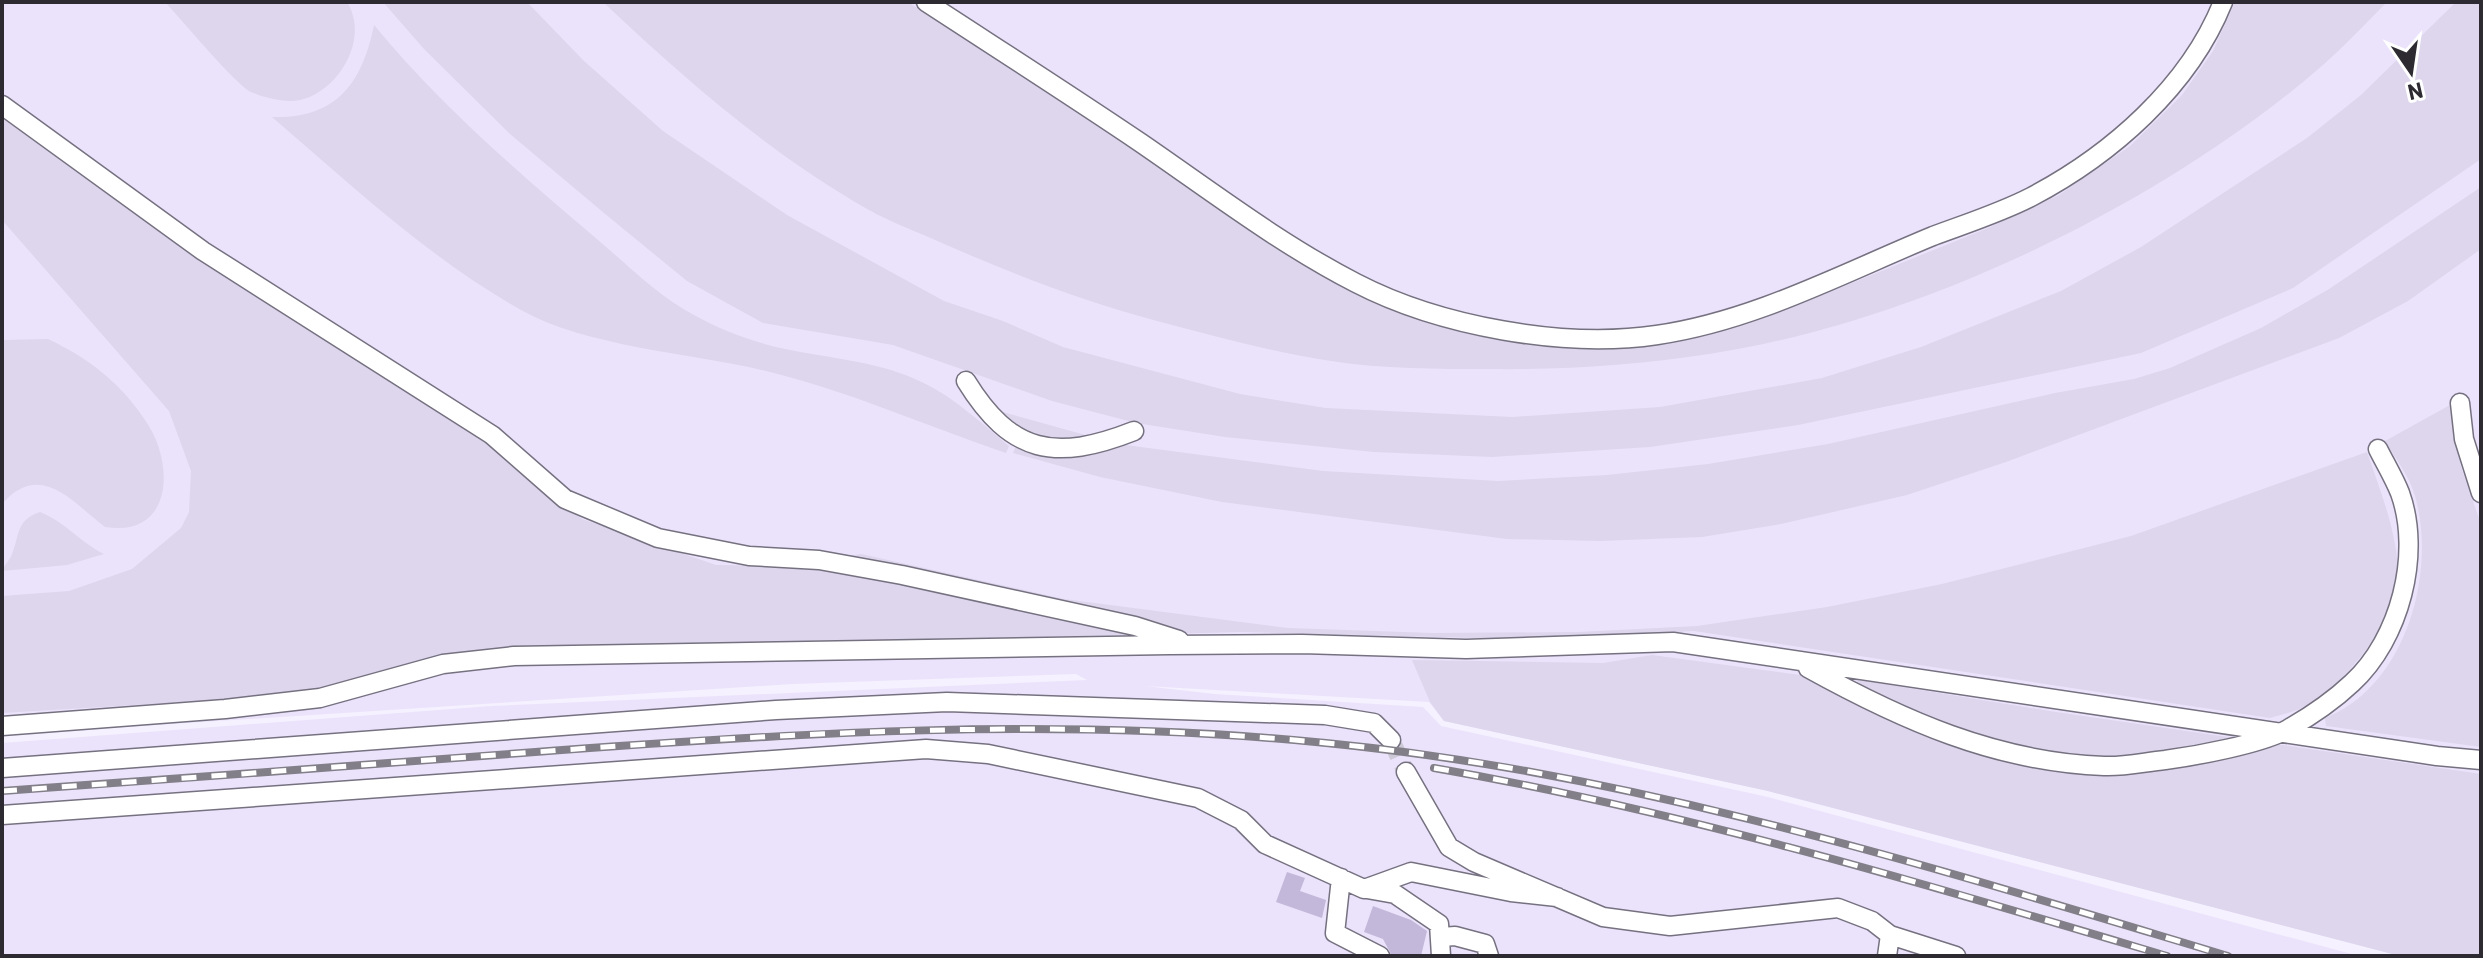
<svg xmlns="http://www.w3.org/2000/svg" width="2483" height="958" font-family="Barlow,sans-serif">
	<style>
		.built { fill: #ebe3fb }
		.green { fill: #ddd6ed }
		.building { fill: #c3b8d9 }
		.lines { fill: none; stroke-linecap: round; stroke-linejoin: round }
		.minor-tunnel { stroke: #cdc9d6; stroke-width: 18; stroke-dasharray: 18 9; stroke-linecap: butt }
		.minor-casing { stroke: #767180; stroke-width: 21 }
		.minor { stroke: #fff; stroke-width: 18 }
		.rail-casing { stroke: #827f88; stroke-width: 8 }
		.rail { stroke: #fff; stroke-width: 5; stroke-dasharray: 15; stroke-linecap: butt }
	</style>
	<rect width="100%" height="100%" fill="#f5f1ff"/>
	<path class="built" d="M2,2H2481V956H2400L1764,790L1444,721L1429,702L1145,686L1214,694L1423,707L1441,726L1768,797L2359,956H2V743L491,706L1087,680L1076,674L792,684L2,735Z"/>
	<path class="green" d="M165,2H347C370,38 339,91 300,100C286,103 264,98 251,92C236,85 181,19 165,2Z
		M383,2H527L584,61L663,131L787,215L944,301L1003,321L1063,347L1240,394L1326,408L1512,417L1660,407L1822,378L1921,347L2061,291L2141,247L2307,138L2361,95L2456,2H2481V159L2293,288L2141,353L1798,425L1650,447L1492,457L1374,452L1225,437L1136,423L1052,401L893,345L763,323L687,281L604,213L510,134L424,49Z
		M603,2H908L1194,188L1271,244L1348,290L1434,325L1496,340L1556,347L1617,348L1714,333L1780,312L1988,228L2059,195L2130,146L2182,95L2213,51L2235,2H2387C2364,25 2341,50 2316,71C2157,207 1915,323 1709,354C1636,365 1563,370 1490,369C1438,369 1383,369 1331,361C1272,352 1214,336 1157,321C1083,301 1012,274 942,243C918,232 892,223 869,210C770,154 686,80 603,2Z
		M374,25C440,105 520,174 598,240C629,266 658,296 694,315C721,330 755,343 785,349C828,358 875,361 915,379C951,394 980,422 1009,446L1006,453C926,426 849,391 766,371C691,353 587,347 521,310C430,259 350,184 272,117C336,119 362,84 374,25Z
		M2,110L158,229L322,338L458,421L582,519L716,565L781,566L861,554L1064,599L1288,628L1433,633L1579,632L1697,626L1827,607L1942,584L2131,536L2367,452C2380,490 2396,529 2398,570C2399,620 2343,689 2299,709C2290,713 2279,715 2270,718L1694,631L1551,640L1244,632L514,650L300,695L2,713V596L69,591L132,569L181,528L189,512L191,471L169,411L2,220Z
		M2481,187V249L2408,301L2339,338L2006,462L1907,495L1781,524L1702,537L1600,541L1507,539L1222,502L1100,477L1013,453L1015,448L1059,453L1118,444L1323,471L1498,481L1607,475L1708,464L1828,444L2055,393L2134,379L2170,368L2261,328L2329,289Z
		M48,339C88,358 120,382 145,420C175,462 174,538 105,527C74,504 41,459 2,504V340Z
		M2450,405L2461,467L2481,524V747L2326,726L2325,718C2406,687 2437,572 2415,496C2410,477 2395,458 2385,441Z
		M999,411L1089,436C1052,445 1024,439 999,411Z
		M40,512C65,522 80,542 104,554L67,565L2,571C4,565 10,560 12,554C20,534 16,520 40,512Z
		M1652,655L1860,683L1853,679L2056,712L2481,774V956H2400L1768,791L1444,721L1430,702L1412,660L1603,663Z"/>
	<path class="building" d="M1287,872L1305,878L1300,891L1326,900L1322,918L1276,902Z
		M1373,906L1411,920L1427,931L1421,956H1392L1383,939L1364,932Z"/>
	<g class="lines">
		<path class="minor-tunnel" d="M1391,740L1406,772"/>
		<defs>
			<path id="minor" d="M926,2C998,49 1070,95 1141,143C1211,191 1280,244 1356,283C1439,326 1564,349 1657,335C1754,321 1843,273 1933,236C1965,224 2000,213 2031,197C2111,155 2189,87 2223,2
				M2,105L203,251L492,435L565,499L658,538L749,556L819,560L902,575L1135,626L1179,640
				M966,381C1011,454 1055,462 1134,431
				M2460,403L2464,439L2481,493
				M1808,668C1902,720 1996,762 2104,766C2124,767 2145,762 2165,760C2195,756 2262,744 2288,729C2309,717 2334,700 2352,683C2400,639 2422,554 2400,493C2394,478 2385,463 2378,449
				M2,726L225,709L320,698L443,664L514,656L1169,645L1302,644L1466,649L1673,642L2437,756L2481,760
				M2,768L776,710L947,702L1325,715L1374,723L1391,740
				M1406,772L1449,847L1474,862L1603,917L1670,926L1838,908L1872,921L1890,935L1887,956
				M2,815L926,749L988,754L1198,798L1241,820L1265,844L1364,889L1411,872L1511,892L1557,897
				M1341,878L1335,933L1380,956
				M1367,889L1395,894L1439,924L1441,956
				M1890,935L1956,956
				M1442,937L1455,936L1485,944L1489,956"/>
		</defs>
		<use href="#minor" class="minor-casing"/>
		<use href="#minor" class="minor"/>
		<defs>
			<path id="rail" d="M1434,768C1684,811 1925,884 2167,956
				M2,791C175,779 349,766 522,753C790,733 1057,716 1326,743C1636,773 1931,867 2228,956"/>
		</defs>
		<use href="#rail" class="rail-casing"/>
		<use href="#rail" class="rail"/>
	</g>
	<rect width="2483" height="958" fill="none" stroke="#2d2b31" stroke-width="8"/>
	<g transform="translate(2411 72) rotate(167)" stroke="#ffffff" stroke-width="6" paint-order="stroke">
	<path d="M0-6L14 30L0 20L-14 30Z" fill="#2d2b31"/>
	<text y="-12" font-size="22" font-weight="bold" text-anchor="middle" fill="#2d2b31">N</text>
	</g>
</svg>
